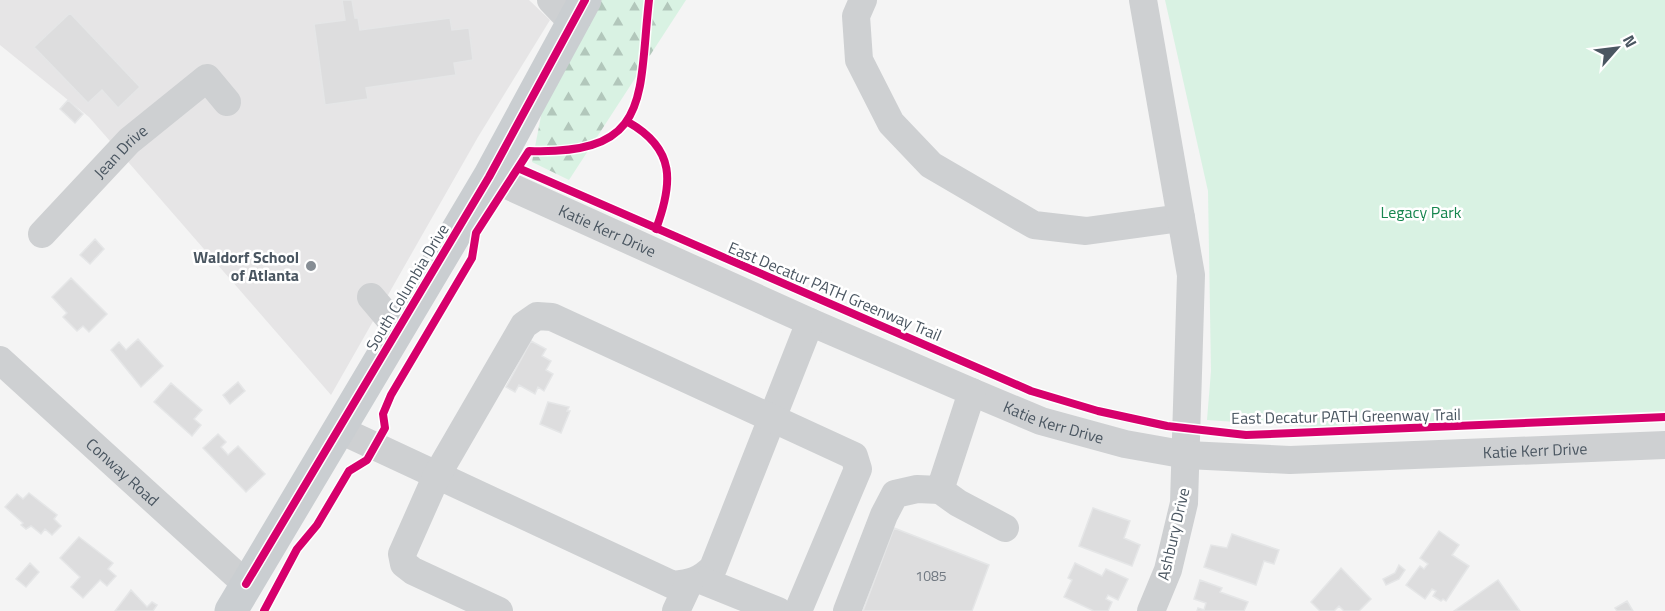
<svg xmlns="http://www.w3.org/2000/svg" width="1665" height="611" font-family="'Titillium Web',sans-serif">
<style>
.education{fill:#e6e5e6}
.green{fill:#d9f2e3}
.forest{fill:url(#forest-firs)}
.building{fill:#ddddde;stroke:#e5e6e7;stroke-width:1.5}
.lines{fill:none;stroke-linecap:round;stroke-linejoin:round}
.minor{stroke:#ced0d2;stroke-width:28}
.major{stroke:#caced1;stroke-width:33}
.cycleway-casing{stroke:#fff;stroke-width:11}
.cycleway{stroke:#d6006c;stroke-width:8}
.poi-dot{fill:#868d94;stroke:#fff;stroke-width:2}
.labels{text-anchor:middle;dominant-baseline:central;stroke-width:5;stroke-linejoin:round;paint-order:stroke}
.number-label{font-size:14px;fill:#707881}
.street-label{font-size:16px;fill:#4a5661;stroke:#fff}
.park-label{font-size:16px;fill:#17864f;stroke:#fff}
.poi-label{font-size:16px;font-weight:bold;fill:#4a5661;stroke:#fff;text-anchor:end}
</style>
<defs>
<pattern id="forest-firs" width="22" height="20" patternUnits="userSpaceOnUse" patternTransform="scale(1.5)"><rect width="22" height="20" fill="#d9f2e3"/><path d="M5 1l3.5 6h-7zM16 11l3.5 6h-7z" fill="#b2c7bb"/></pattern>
</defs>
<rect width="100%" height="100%" fill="#f4f4f4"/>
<path class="education" d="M0 0H529L550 20 478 137 331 395 89 117 0 45Z"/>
<path class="green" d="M1165 0H1665V411L1325 428 1207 420 1211 371 1208 191Z"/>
<path class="forest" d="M599 0H686L569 180 532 162 542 111Z"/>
<path class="building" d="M342 0H352L355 18H358L360 30 450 18 452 30 469 28 473 60 454 63 456 75 366 88 368 99 325 105 314 24 345 20Z
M70 13 140 87 118 108 102 90 88 103 34 47Z
M68 100 83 114 75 123 60 109Z
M95 239 104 249 90 264 80 255Z
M71 278 107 314 89 332 83 326 77 331 63 317 67 313 52 297Z
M138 339 163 366 141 387 111 350 119 342 126 350Z
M531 341 546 349 542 356 551 361 546 370 553 374 544 391 538 387 535 394 519 385 515 392 506 387Z
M238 382 245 391 230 404 223 395Z
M171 383 202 410 194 419 201 425 192 436 154 402Z
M548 402 569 407 567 411H570L561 433 540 424Z
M218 434 226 442 221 447 228 455 238 446 265 474 246 492 203 448Z
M29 493 57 515 54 519 61 526 52 535 45 529 41 534 31 526 26 529 21 525 23 523 5 507 17 494 23 499Z
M1093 508 1130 521 1124 538 1140 545 1132 566 1079 546Z
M894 528 989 565 972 611H863Z
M1439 531 1459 545 1452 555 1469 566 1446 601 1443 599 1441 601 1433 596 1436 591 1432 589 1425 599 1406 585 1420 566 1424 569 1428 564 1420 558Z
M1232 534 1279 550 1274 564 1264 561 1256 585 1204 567 1211 545 1227 548Z
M79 537 113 563 108 569 116 576 107 586 100 580 83 598 71 587 80 577 60 558Z
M30 563 39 572 26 587 16 579Z
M1075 563 1102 576 1106 569 1128 579 1118 600 1108 595 1106 599 1112 602 1108 611H1094L1064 597 1072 580 1068 578Z
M1399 565 1405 570 1399 579 1386 585 1383 579 1395 573Z
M1341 568 1371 599 1359 611H1344L1339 606 1334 611H1320L1311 602Z
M1200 580 1222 588 1220 592 1248 602 1244 611H1197L1198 608 1204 610 1206 603 1194 599Z
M1498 580 1520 611H1454Z
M131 590 147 607 152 602 157 605 153 611H115Z
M1627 601 1633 611H1617L1615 608Z"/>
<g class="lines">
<g class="minor">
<path d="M551 0 572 22"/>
<path d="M863 0 856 16 859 60 891 123 931 165 1034 225 1086 231 1181 218"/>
<path d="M1143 0 1191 275 1184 503 1168 570 1151 611"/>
<path id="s1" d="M489 177 810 322 972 392 1041 421 1125 444 1187 455 1290 460 1665 445"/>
<path id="s2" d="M42 234 129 141 207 78 227 102"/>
<path d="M371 297 398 329"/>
<path id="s3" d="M0 360 246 584"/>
<path d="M338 429 673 585C691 583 700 581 713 568L810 322"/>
<path d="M940 490 958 503 1005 528"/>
<path d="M701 580 778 611"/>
<path d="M499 611 413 571 404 564 402 554 437 475 524 325 537 316 552 317 854 456 858 469 798 611"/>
<path d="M676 611 689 583"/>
<path d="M847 611 884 515 895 494 917 489 940 490 972 392"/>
</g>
<path class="major" d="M231 611 489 177 585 0"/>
<defs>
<path id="cycleway" d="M628 122C676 149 673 183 656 229
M518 168 1031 391 1098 411 1167 426 1246 435 1665 417
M246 584 489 177 585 0
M264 611 297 549 317 525 349 471 367 460 385 428 383 414 391 395 472 258 476 233 529 151C652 155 638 98 649 0"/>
</defs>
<use href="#cycleway" class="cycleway-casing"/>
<use href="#cycleway" class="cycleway"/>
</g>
<circle class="poi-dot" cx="311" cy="266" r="6"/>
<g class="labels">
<g class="number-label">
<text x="931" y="575">1085</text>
</g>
<g class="street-label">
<text stroke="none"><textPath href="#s2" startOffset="114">Jean Drive</textPath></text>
<text stroke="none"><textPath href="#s1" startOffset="130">Katie Kerr Drive</textPath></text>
<text transform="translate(407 287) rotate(-59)">South Columbia Drive</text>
<text transform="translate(835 291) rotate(23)">East Decatur PATH Greenway Trail</text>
<text transform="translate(1346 416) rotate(-1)">East Decatur PATH Greenway Trail</text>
<text stroke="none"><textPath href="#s1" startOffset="616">Katie Kerr Drive</textPath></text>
<text stroke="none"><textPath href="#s1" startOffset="1102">Katie Kerr Drive</textPath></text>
<text stroke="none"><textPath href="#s3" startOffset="166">Conway Road</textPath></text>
<text transform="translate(1173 534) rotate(-77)">Ashbury Drive</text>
</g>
<g class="park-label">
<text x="1421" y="212">Legacy Park</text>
</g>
<g class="poi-label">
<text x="299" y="257">Waldorf School<tspan x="299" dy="18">of Atlanta</tspan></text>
</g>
</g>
<g transform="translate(1617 48) rotate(62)" stroke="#ffffff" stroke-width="4.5" paint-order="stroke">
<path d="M0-4.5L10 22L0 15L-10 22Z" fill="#4a5661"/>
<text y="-9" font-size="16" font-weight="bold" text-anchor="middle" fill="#4a5661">N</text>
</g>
</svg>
